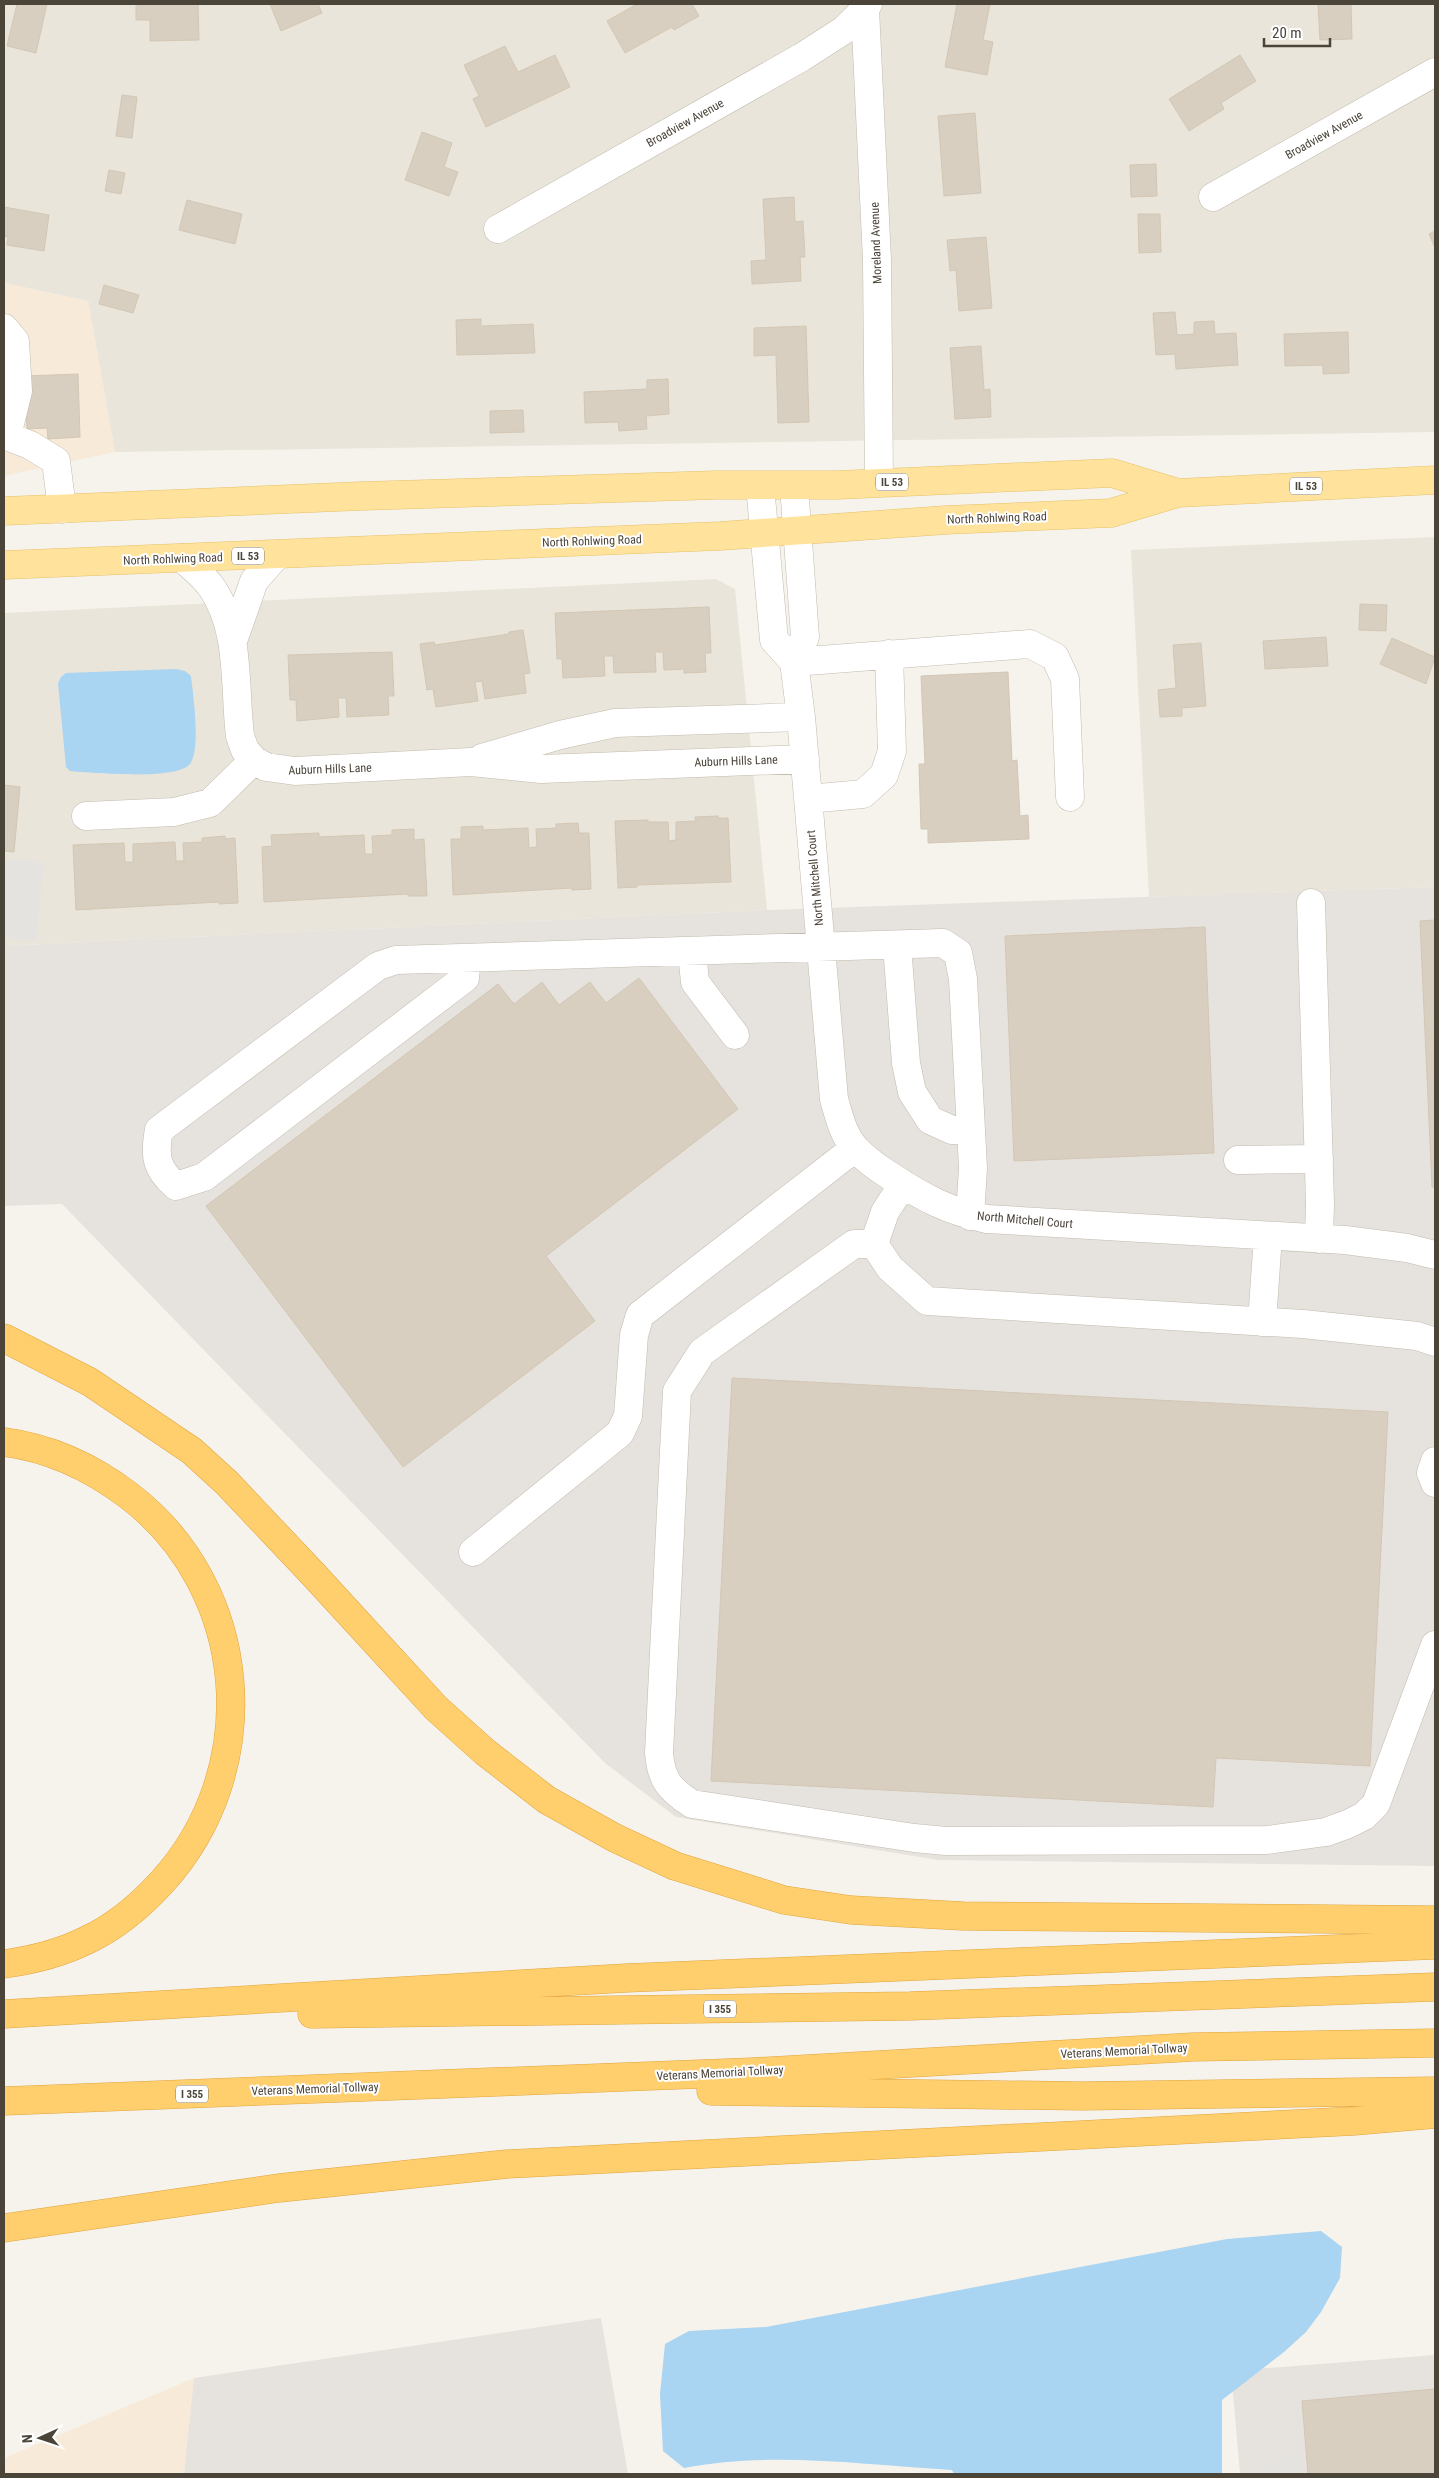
<svg xmlns="http://www.w3.org/2000/svg" width="1439" height="2478" font-family="'Roboto Condensed',sans-serif">
<style>
.residential{fill:#eae5da}
.commercial{fill:#f7ead8}
.industrial{fill:#e6e2dd}
.parking{fill:#e5e3e0}
.water{fill:#a9d4f2}
.building{fill:#d8cfc1;stroke:#d3c7b4}
.lines{fill:none;stroke-linecap:round;stroke-linejoin:round}
.minor-casing{stroke:#c2bbae;stroke-width:29}
.major-casing{stroke:#e6c16a;stroke-width:29}
.highway-casing{stroke:#e0a43c;stroke-width:29}
.minor{stroke:#fff;stroke-width:28}
.major{stroke:#ffe39c;stroke-width:28}
.highway{stroke:#ffcf6e;stroke-width:28}
.labels{text-anchor:middle;dominant-baseline:central;stroke-width:4;stroke-linejoin:round;paint-order:stroke}
.shield{fill:#fff;stroke:#817c74;stroke-width:1}
.shield-label{font-size:11px;font-weight:bold;fill:#4b4439}
.street-label{font-size:12px;fill:#4b4439;stroke:#fff}
</style>
<rect width="100%" height="100%" fill="#f6f3ec"/>
<path class="residential" d="M4 4H1435V432L115 452 88 301 4 283Z
M1435 537V887L1149 897 1131 550Z
M716 579 735 589 767 910 4 946V613Z"/>
<path class="commercial" d="M4 283 88 301 115 452 4 476Z
M194 2378 184 2474H4V2458Z"/>
<path class="industrial" d="M1435 887V1866L938 1860 676 1817 605 1763 62 1204 4 1206V946L767 910Z
M601 2318 628 2474H184L194 2378Z
M1435 2355V2474H1240L1231 2371Z"/>
<path class="parking" d="M4 858 44 862 36 941 4 938Z
M1299 2458 1300 2474H1257L1256 2463Z"/>
<path class="water" d="M176 669 185 671 191 676C193 694 201 749 190 764 177 780 101 773 80 772L70 771 66 767 58 683 61 677 66 673Z
M1321 2231 1342 2247 1340 2278 1321 2312 1306 2332 1284 2352 1222 2400V2474H954L952 2470C863 2465 772 2451 684 2468L663 2451 660 2394 665 2344 689 2331 766 2327 1227 2239Z"/>
<path class="building" d="M17 4H47L36 53 7 46Z
M136 4H198L199 40 150 41V20H136Z
M270 4H318L322 13 281 31Z
M637 4H692L699 16 674 30 672 27 625 53 607 21Z
M957 4H990L983 40 993 42 987 75 945 67Z
M1318 4H1351L1352 39 1320 40Z
M505 46 518 72 555 55 570 87 486 127 473 99 479 96 464 65Z
M1240 55 1256 81 1221 103 1224 109 1189 131 1169 99Z
M122 95 137 97 132 138 116 136Z
M975 113 981 193 944 196 938 116Z
M422 132 452 143 444 167 458 172 449 196 405 180Z
M1156 164 1157 196 1131 197 1130 165Z
M109 170 125 173 121 194 105 191Z
M794 197 795 222 803 221 805 257H800L801 281 752 284 751 261 766 260 763 199Z
M187 200 242 214 235 244 179 230Z
M4 207 49 215 44 251 7 245 8 237 4 236Z
M1138 214H1160L1161 252 1139 253Z
M1435 231V248L1429 234Z
M986 237 992 308 959 311 956 270 950 271 947 240Z
M104 285 139 295 133 313 99 304Z
M1175 312 1177 335 1194 334V322L1214 321 1215 334 1236 333 1238 365 1176 369 1175 354 1156 355 1153 313Z
M481 319V326L533 324 535 353 457 355 456 320Z
M806 326 809 422 778 423 776 355 754 356V328Z
M1348 332 1349 373 1323 374V365L1285 366 1284 334Z
M981 346 984 390 990 389 991 417 955 419 950 348Z
M78 374 80 437 48 439 47 428 27 429 25 376Z
M668 379 669 414 646 416 647 429 619 431 618 422 585 423 584 392 647 389V380Z
M523 410 524 432 490 433V411Z
M1360 604 1387 605 1386 631 1359 630Z
M709 607 711 653H705L706 672 684 673V669L664 670 663 652H655L656 672 614 673 613 656H604L605 676 563 678 562 659H557L555 613Z
M523 630 530 673 524 674 526 693 485 699 482 681 475 682 478 701 436 707 433 689 427 690 420 644 434 642 435 645 509 634V632Z
M1326 637 1328 666 1265 669 1263 641Z
M1392 638 1435 657 1426 684 1380 664Z
M1201 643 1206 706 1182 708V716L1160 717 1158 690 1176 688 1173 645Z
M392 652 394 696H388L389 715 347 717 346 698H338L339 717 297 721 296 700H290L288 655Z
M1008 672 1012 761 1017 760 1020 816 1028 815 1029 839 928 843V829H921L919 764H925L921 676Z
M4 785 20 787 14 852 4 851Z
M718 816V818H728L731 882 637 885V887L618 888 615 821 648 820V822H668L669 841 676 840V822L696 821 695 817Z
M578 823 579 833H589L591 889 572 890V888L453 895 451 839H461V827L483 826V830L528 828 529 848 537 847 536 829 556 828V824Z
M414 829V840L424 839 427 896H408V894L264 902 262 847 272 846 271 835 319 833V837L364 835 365 854H373L372 836 392 835V830Z
M225 836V839L235 838 238 903 219 904V902L76 910 73 845 124 843 125 862H133V844L175 842 176 861H184L183 843 202 842V838Z
M1435 920V1187H1432L1420 921Z
M1205 927 1214 1153 1014 1161 1005 936Z
M639 978 738 1109 546 1256 595 1321 403 1467 206 1206 498 984 514 1004 542 982 559 1005 590 982 606 1003Z
M732 1378 1388 1412 1370 1766 1216 1758 1213 1807 711 1781Z
M1435 2389V2474H1308L1302 2401Z"/>
<g class="lines">
<defs>
<path id="minor" d="M868 4 865 9 877 260 879 482
M1213 197 1435 72
M498 229 802 57 844 30 865 9
M4 328 15 341 18 391 7 436
M4 435 30 445 56 461 62 509
M760 486 774 640 794 662
M794 486 805 637 794 662 801 717 834 1099C839 1116 843 1135 855 1148 866 1160 879 1169 892 1177 924 1198 948 1211 987 1219L1345 1240 1407 1248 1435 1255
M182 558C192 567 204 576 212 588 241 630 234 688 240 736L245 750 254 760 266 767 295 771 471 762 541 769 805 759
M233 641 254 581 277 555
M794 662 1030 644 1055 657 1065 679 1070 797
M482 758 560 735 615 723 801 717
M808 799 863 794 884 775 892 751 889 654
M86 816 174 812 210 803 254 760
M1311 903 1320 1203 1319 1239
M897 945 906 1063 912 1092 930 1120 952 1130H971
M692 952 695 982 735 1035
M467 958 465 978 204 1177 176 1186C156 1169 154 1156 159 1130L378 966 396 960 943 943 958 953 963 979 973 1168 970 1216
M1238 1160 1319 1159
M903 1184 885 1212 874 1244 890 1268 927 1301 1303 1324 1417 1336 1435 1342
M874 1244H854L702 1352 677 1391 659 1753C661 1780 670 1790 692 1804L914 1838 946 1841 1267 1840 1326 1832 1348 1824 1364 1816 1376 1804 1435 1645
M1262 1322 1268 1236
M1435 1461 1431 1473 1435 1483
M473 1552 620 1433 628 1416 634 1335 640 1315 855 1148"/>
<path id="major" d="M4 511 362 496 717 485H837L1112 473 1178 493
M4 565 720 536 946 520 1111 513 1178 493 1435 480"/>
<path id="highway" d="M4 1338 90 1382 192 1451 227 1483 313 1574 436 1708 485 1752 547 1800 615 1838 675 1866 784 1900 851 1910 963 1916 1435 1920
M4 1442C50 1448 91 1467 128 1495 251 1588 265 1769 162 1882 141 1905 115 1927 87 1940 61 1953 33 1960 4 1964
M4 2014 626 1978 1435 1945
M312 2014 910 2006 1435 1987
M711 2091 1082 2096 1435 2091
M4 2101 752 2072 1193 2047 1435 2043
M4 2228 279 2188 507 2164 1354 2121 1435 2114"/>
</defs>
<use href="#minor" class="minor-casing"/>
<use href="#major" class="major-casing"/>
<use href="#highway" class="highway-casing"/>
<use href="#minor" class="minor"/>
<use href="#major" class="major"/>
<use href="#highway" class="highway"/>
</g>
<g class="labels">
<g class="shield">
<rect x="876" y="473.5" width="32" height="17" rx="4"/>
<rect x="1290" y="477.5" width="32" height="17" rx="4"/>
<rect x="232" y="547.5" width="32" height="17" rx="4"/>
<rect x="704" y="2000.5" width="32" height="17" rx="4"/>
<rect x="176" y="2085.5" width="32" height="17" rx="4"/>
</g>
<g class="shield-label">
<text x="892" y="482">IL 53</text>
<text x="1306" y="486">IL 53</text>
<text x="248" y="556">IL 53</text>
<text x="720" y="2009">I 355</text>
<text x="192" y="2094">I 355</text>
</g>
<g class="street-label">
<text transform="translate(685 123) rotate(-29)">Broadview Avenue</text>
<text transform="translate(1324 135) rotate(-29)">Broadview Avenue</text>
<text transform="translate(876 243) rotate(-92)">Moreland Avenue</text>
<text transform="translate(997 518) rotate(-2)">North Rohlwing Road</text>
<text transform="translate(592 541) rotate(-2)">North Rohlwing Road</text>
<text transform="translate(173 559) rotate(-2)">North Rohlwing Road</text>
<text transform="translate(736 761) rotate(-2)">Auburn Hills Lane</text>
<text transform="translate(330 769) rotate(-2)">Auburn Hills Lane</text>
<text transform="translate(815 878) rotate(-95)">North Mitchell Court</text>
<text transform="translate(1025 1220) rotate(5)">North Mitchell Court</text>
<text transform="translate(1124 2051) rotate(-3)">Veterans Memorial Tollway</text>
<text transform="translate(720 2073) rotate(-3)">Veterans Memorial Tollway</text>
<text transform="translate(315 2089) rotate(-2)">Veterans Memorial Tollway</text>
</g>
</g>
<rect width="1439" height="2478" fill="none" stroke="#4b4439" stroke-width="10"/>
<g transform="translate(40 2438) rotate(267)" stroke="#ffffff" stroke-width="4" paint-order="stroke">
<path d="M0-4L9 19L0 12L-9 19Z" fill="#4b4439"/>
<text y="-8" font-size="14" font-weight="bold" text-anchor="middle" fill="#4b4439">N</text>
</g>
<path d="M1264 38v8h66v-8" fill="none" stroke="#4b4439" stroke-width="2.5"/>
<text x="1272" y="38" font-size="15" fill="#4b4439" stroke="#ffffff" stroke-width="4" paint-order="stroke">20 m</text>
</svg>
